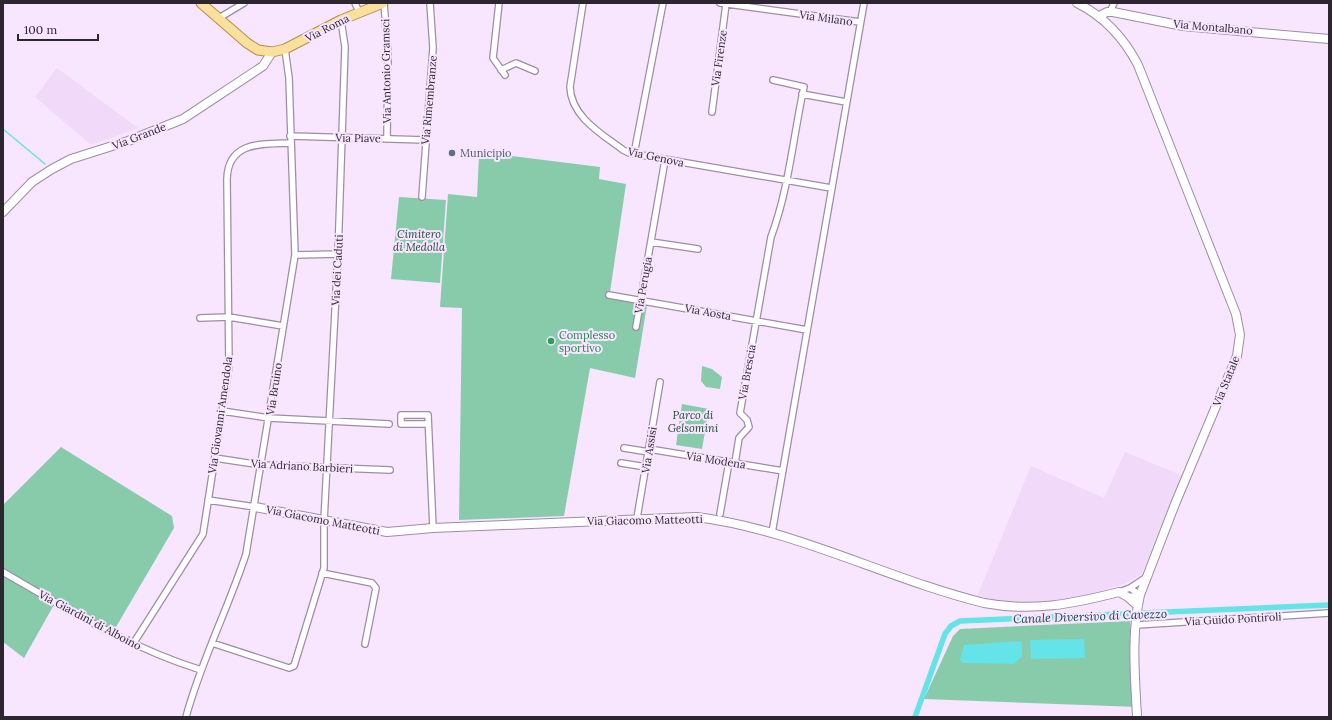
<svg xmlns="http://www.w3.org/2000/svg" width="1332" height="720" font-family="Lora,serif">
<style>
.built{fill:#f1d9fa}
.green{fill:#88cbab}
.water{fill:#64e3e8}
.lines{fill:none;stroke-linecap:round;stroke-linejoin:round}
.stream{stroke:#64e3e8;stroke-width:1.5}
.canal{stroke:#64e3e8;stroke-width:5.5}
.street-casing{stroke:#9e8da5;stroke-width:8}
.secondary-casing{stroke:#9e8da5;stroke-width:10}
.primary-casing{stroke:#af914c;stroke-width:11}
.street{stroke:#fff;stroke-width:5.5}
.secondary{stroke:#fff;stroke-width:8}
.primary{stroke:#f9e09d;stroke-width:9}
.service-dot{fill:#5c6f8a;stroke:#f8e5ff;stroke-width:1.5}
.leisure-dot{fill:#2e9e5b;stroke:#f8e5ff;stroke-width:1.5}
.labels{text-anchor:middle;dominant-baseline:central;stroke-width:4;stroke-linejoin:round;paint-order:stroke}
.street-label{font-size:11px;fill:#2d2630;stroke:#f8e5ff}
.service-label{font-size:11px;fill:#4e5e75;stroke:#f8e5ff;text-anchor:start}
.park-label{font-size:11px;font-style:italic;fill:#1d4735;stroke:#f8e5ff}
.leisure-label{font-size:11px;fill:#27864d;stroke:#f8e5ff;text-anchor:start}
.water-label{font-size:12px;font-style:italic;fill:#084447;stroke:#f8e5ff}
</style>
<rect width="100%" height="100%" fill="#f8e5ff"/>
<path class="built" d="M57 68 138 128 91 145 35 97Z
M1125 452 1183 476 1142 574 1124 584 1061 603 1012 604 976 599 1031 466 1104 498Z"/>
<path class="green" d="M504 155 600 167 599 179 626 184 610 292 648 299 635 378 590 368 564 516 459 520 462 308 440 307 448 194 477 197 479 156 503 158Z
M399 197 446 200 440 283 391 279Z
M702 366 712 369 722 377 720 389 706 387 701 381Z
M682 404 709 409 702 449 676 445Z
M61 447 172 516 174 528 116 627 103 630 55 603 24 658 3 642V505Z
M1130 621 1138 707 924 699 953 636 960 629Z"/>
<path class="water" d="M1084 639 1085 658 1031 659 1030 640Z
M1022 641V656L1014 664 963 663 960 660 964 645Z"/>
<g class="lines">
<path class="stream" d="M3 129 45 164"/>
<path class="canal" d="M915 717 945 634 951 626 960 621 1329 605"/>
<defs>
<path id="street" d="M355 3 359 12
M384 3 388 54 387 139
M499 3 493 58 505 75
M583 3 570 87C571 117 602 134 623 150L629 153 831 188
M720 3 860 22
M1110 12 1114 3
M219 18 244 3
M501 70 516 63 535 71
M802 94 846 102
M712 112 726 4
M290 136 426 140
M634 154 663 3
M422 197 433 48 430 3
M651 242 698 249
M295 255 338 254
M609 295 807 330
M200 318 229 317 283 326
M636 327 665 160
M222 411 269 418 389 424
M428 424H401V415H428L433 528
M624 448 649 452
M649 449 783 471
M215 458 261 465 390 470
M621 463 646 467
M735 463 739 438 749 427 747 420 740 413 771 237C789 189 793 137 804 87L773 80
M208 500 255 507
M720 514 729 462
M637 518 660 382
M772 533 864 3
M3 572C67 609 130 648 201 670
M322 573 372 583 376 588 365 644
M1119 592 1130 588 1145 578
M1128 597 1140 595 1130 588
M1136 625 1329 613
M212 643 289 668 294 666 324 568V521L338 254 345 47 341 20
M133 644 203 534 229 366 227 179C228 141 262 144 290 143
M186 717C201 661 228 609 246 554L295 255 289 78 285 49"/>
<path id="secondary" d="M1077 3C1105 17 1124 38 1138 65L1236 314 1240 335 1237 356 1175 504 1140 595C1131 634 1135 677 1137 717
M1099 16 1107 12H1113L1183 26 1329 39
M3 212 32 182 52 169 71 159 128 141 183 119 263 66 272 52
M255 507 387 532 433 528 697 517C797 530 887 579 984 603 1032 612 1072 604 1119 592L1128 597 1138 606"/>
<path id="primary" d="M201 3 247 43 258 50 272 52 285 49 341 20 383 3"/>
</defs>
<use href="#street" class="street-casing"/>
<use href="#secondary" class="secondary-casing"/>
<use href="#primary" class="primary-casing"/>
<use href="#street" class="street"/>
<use href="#secondary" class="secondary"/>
<use href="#primary" class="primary"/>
</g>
<circle class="service-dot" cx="452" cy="153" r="4"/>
<circle class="leisure-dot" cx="551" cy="341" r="4"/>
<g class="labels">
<g class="street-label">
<text transform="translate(826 18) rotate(8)">Via Milano</text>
<text transform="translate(1213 27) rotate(5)">Via Montalbano</text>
<text transform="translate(327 28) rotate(-27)">Via Roma</text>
<text transform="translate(719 58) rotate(-82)">Via Firenze</text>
<text transform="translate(386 71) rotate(-91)">Via Antonio Gramsci</text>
<text transform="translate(429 100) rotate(-85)">Via Rimembranze</text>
<text transform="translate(139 136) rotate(-21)">Via Grande</text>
<text transform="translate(358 138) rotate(1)">Via Piave</text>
<text transform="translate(656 157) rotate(12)">Via Genova</text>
<text transform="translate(337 270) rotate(-87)">Via dei Caduti</text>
<text transform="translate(643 285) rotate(-80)">Via Perugia</text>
<text transform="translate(708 312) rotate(10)">Via Aosta</text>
<text transform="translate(747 372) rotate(-80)">Via Brescia</text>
<text transform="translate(1226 381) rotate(-68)">Via Statale</text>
<text transform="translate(274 389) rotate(-81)">Via Bruino</text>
<text transform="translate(220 415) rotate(-82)">Via Giovanni Amendola</text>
<text transform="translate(649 450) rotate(-81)">Via Assisi</text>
<text transform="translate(716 460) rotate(9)">Via Modena</text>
<text transform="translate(302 466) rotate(3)">Via Adriano Barbieri</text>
<text transform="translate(323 520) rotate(11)">Via Giacomo Matteotti</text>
<text transform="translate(645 520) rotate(-1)">Via Giacomo Matteotti</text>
<text transform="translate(1233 619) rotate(-3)">Via Guido Pontiroli</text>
<text transform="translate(90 620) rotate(28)">Via Giardini di Alboino</text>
</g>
<g class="service-label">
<text x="460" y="153">Municipio</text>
</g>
<g class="park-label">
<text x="419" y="234">Cimitero<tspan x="419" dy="13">di Medolla</tspan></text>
<text x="693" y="415">Parco di<tspan x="693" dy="13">Gelsomini</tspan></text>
</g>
<g class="leisure-label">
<text x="559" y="335">Complesso<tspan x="559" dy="13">sportivo</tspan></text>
</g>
<g class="water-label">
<text transform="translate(1090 616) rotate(-2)">Canale Diversivo di Cavezzo</text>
</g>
</g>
<rect width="1332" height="720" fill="none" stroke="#2d2630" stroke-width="8"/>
<path d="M18 34v6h80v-6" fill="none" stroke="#2d2630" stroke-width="2"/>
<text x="24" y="34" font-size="12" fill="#2d2630" stroke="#f8e5ff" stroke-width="3" paint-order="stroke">100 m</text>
</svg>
